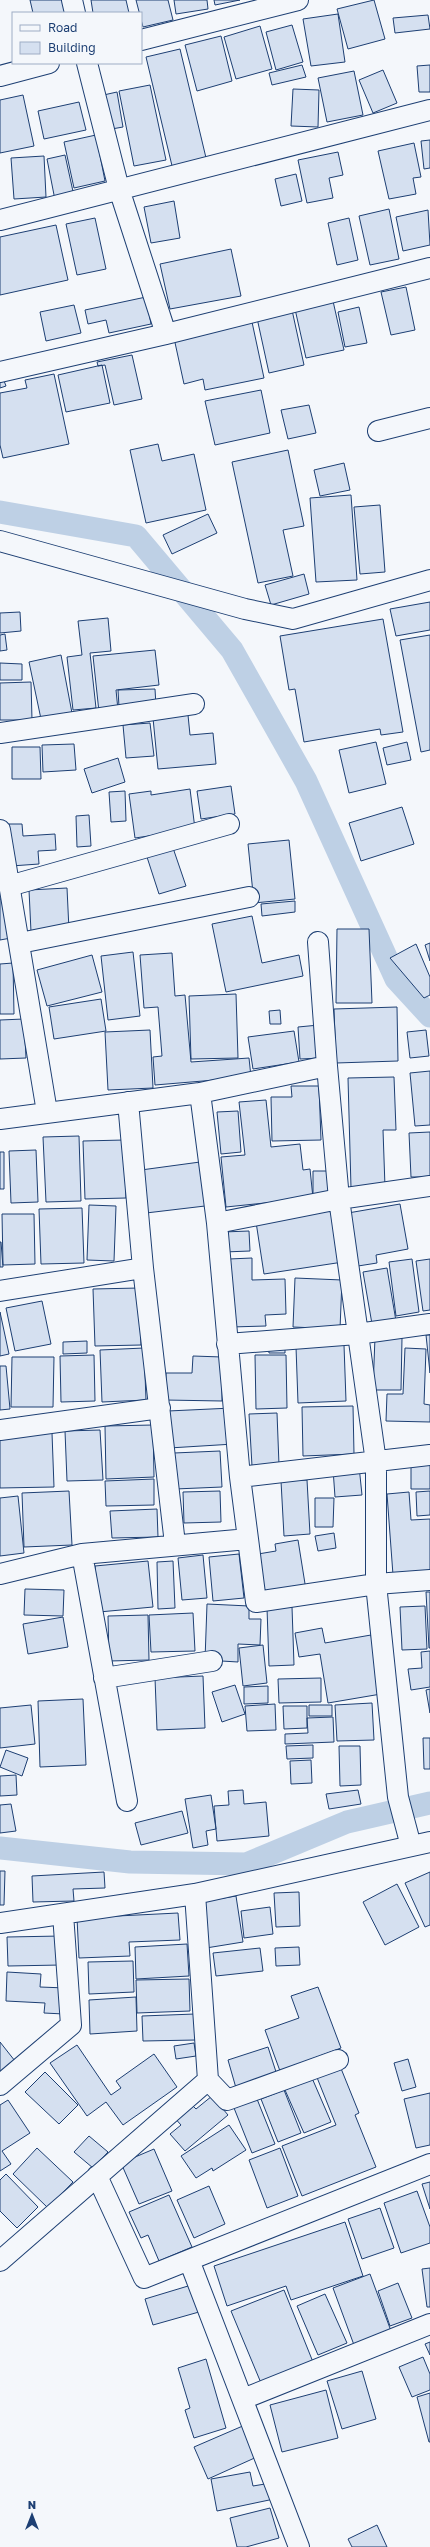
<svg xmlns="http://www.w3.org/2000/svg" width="430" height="2547" font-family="'Golos Text',sans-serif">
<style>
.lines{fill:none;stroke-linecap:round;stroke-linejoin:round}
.canal{stroke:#bed0e5;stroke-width:23}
.building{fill:#d5e0f0;stroke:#1d3f73}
.street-casing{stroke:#1d3f73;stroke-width:22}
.street{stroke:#f4f7fb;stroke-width:20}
</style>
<rect width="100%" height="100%" fill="#f4f7fb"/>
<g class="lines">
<path class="canal" d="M0 512 136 536 232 650 306 781 396 979 430 1016
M0 1848 130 1862 246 1864 347 1822 430 1803"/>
</g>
<path class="building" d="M30 0H68L67 13H33Z
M91 0H126L129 13H93Z
M136 0H168L173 20 143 27Z
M174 0H207L208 9 176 14Z
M214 0H240L215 5Z
M374 0 385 39 348 49 337 9Z
M338 14 345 62 311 66 303 19Z
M428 15 430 29 395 33 393 18Z
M292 25 303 62 276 70 266 32Z
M260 26 272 69 236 79 224 37Z
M221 36 232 81 197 91 185 45Z
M180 49 207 162 173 170 146 57Z
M302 65 306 77 272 85 269 73Z
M430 65V92H419L417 66Z
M383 70 397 103 373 113 359 80Z
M354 71 363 115 327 122 318 78Z
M150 85 166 160 134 166 119 91Z
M293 89 319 90 318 127 291 126Z
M117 92 123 127 106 130 99 96Z
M23 95 34 146 0 153V100Z
M79 102 86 130 44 139 38 111Z
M96 135 105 181 74 188 64 142Z
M430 140V168L424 169 421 141Z
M414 143 421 177 413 178 416 194 389 199 378 151Z
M338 152 343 175 329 178 333 198 307 203 298 160Z
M65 155 74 196 55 200 47 159Z
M44 156 46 197 14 199 11 158Z
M296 174 302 201 281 206 275 179Z
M174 201 180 238 151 243 144 207Z
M389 209 399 259 370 265 359 216Z
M428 210 430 245 403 251 396 217Z
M95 218 106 269 77 275 66 224Z
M349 218 358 260 337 265 328 223Z
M56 225 68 280 0 295V237Z
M231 249 241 296 170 309 160 264Z
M406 287 415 330 391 335 381 292Z
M146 297 151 324 109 333 106 320 88 324 85 310Z
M333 301 344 350 306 358 295 309Z
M74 305 81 333 46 341 40 312Z
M359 307 367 343 345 347 338 312Z
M292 310 304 365 269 373 257 318Z
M252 322 264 378 205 390 203 379 184 384 174 338Z
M132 355 142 399 114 405 105 365 98 366 97 362Z
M102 365 110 403 66 412 58 375Z
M1 373 6 386 0 388V374Z
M54 374 69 444 3 458 0 445V393L27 388 25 380Z
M261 390 270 433 215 445 205 401Z
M309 405 316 433 288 439 281 410Z
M158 444 162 461 194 454 206 510 146 523 130 450Z
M288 450 304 526 283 530 293 576 258 583 232 462Z
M344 463 350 490 320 496 314 470Z
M351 495 357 580 316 582 310 498Z
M380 505 385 572 360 574 354 507Z
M208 514 217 533 172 554 163 535Z
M304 574 309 594 271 605 265 585Z
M430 602V630L396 636 390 609Z
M20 612 21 631 0 633V613Z
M108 618 111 651 90 653 96 708 73 710 67 657 82 655 78 621Z
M383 619 403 732 381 735 380 729 304 742 295 689 289 690 280 636Z
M5 634 7 650 0 651V635Z
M430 635V750L421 752 400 640Z
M155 650 159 685 116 690 118 710 99 712 93 656Z
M61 655 72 713 41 719 29 662Z
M0 663 22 664V680H0Z
M31 682 32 720H0V683Z
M155 689 156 706 119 707 118 690Z
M188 715 190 735 213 733 216 764 158 769 153 718Z
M150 723 154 756 126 758 123 725Z
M376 742 386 784 349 793 339 750Z
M407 742 411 760 387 765 383 748Z
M74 744 76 770 43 772 42 745Z
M12 747H40L41 779H12Z
M118 758 125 782 92 793 84 769Z
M231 786 235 814 201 819 197 791Z
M190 789 195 829 135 838 129 794 151 791V795Z
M125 791 126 821 111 822 109 792Z
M402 807 414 844 361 861 349 823Z
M89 815 91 846 77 847 76 816Z
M9 824H22L23 836 55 834 56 850 38 851 39 864 11 866Z
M289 840 295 899 254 903 248 844Z
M172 845 186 886 159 894 146 854Z
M67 888 69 930 31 932 29 890Z
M7 898 11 938 0 940V899Z
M295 901V912L262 916 261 904Z
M252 916 262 963 299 955 303 976 226 992 212 924Z
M337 929H369L372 1003H336Z
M430 943V961L425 945Z
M416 944 430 977V995L424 998 390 958Z
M133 952 140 1016 108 1020 101 956Z
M172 953 175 996 185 995 191 1062 249 1058 251 1077 155 1085 153 1057 162 1056 158 1007 144 1008 140 955Z
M92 955 102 992 47 1006 37 970Z
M13 963 14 1014H0V964Z
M236 994 238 1058 191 1059 189 996Z
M101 999 106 1031 54 1039 49 1007Z
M397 1007 398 1061 336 1063 334 1009Z
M280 1010 281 1024H270L269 1011Z
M24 1019 26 1058 0 1059V1020Z
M319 1025 321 1058 300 1059 298 1027Z
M150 1030 153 1088 108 1090 105 1032Z
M426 1030 429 1056 410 1058 407 1032Z
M294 1031 299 1062 253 1069 248 1037Z
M430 1071V1125L415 1126 410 1073Z
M394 1077 396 1130H383L385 1187 351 1188 348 1078Z
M291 1086H319L321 1140 272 1141 271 1097H292Z
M266 1100 271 1147 300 1144 303 1170 310 1169 313 1198 226 1207 221 1157 245 1155 239 1102Z
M238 1111 241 1152 221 1154 217 1112Z
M430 1132V1177H411L409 1133Z
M79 1136 81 1201 46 1202 43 1137Z
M124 1140 126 1198 85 1199 83 1141Z
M36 1150 38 1202 11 1203 9 1151Z
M0 1152H4V1189H0Z
M200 1162 205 1206 146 1213 141 1170Z
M313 1171H329L330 1195 313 1196Z
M400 1204 408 1249 376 1255 377 1263 358 1266 348 1213Z
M89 1205 116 1206 114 1261 87 1260Z
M82 1208 84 1263 41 1264 39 1209Z
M335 1210 343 1262 264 1274 256 1222Z
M2 1214H34L35 1264 3 1265Z
M249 1231 250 1251 224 1252 223 1232Z
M0 1242H1L3 1267H0Z
M252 1258V1280L285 1279 286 1314 265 1315 266 1326 231 1327 229 1259Z
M412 1259 419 1312 396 1316 389 1262Z
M430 1259V1310L423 1311 416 1261Z
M387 1268 396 1321 372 1324 363 1272Z
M295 1278 342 1280 340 1329 293 1327Z
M139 1288 141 1345 95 1346 93 1289Z
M42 1301 51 1344 15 1351 6 1308Z
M0 1312 9 1354 0 1356Z
M426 1335H430V1373Z
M375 1337 402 1338 401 1390H373Z
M87 1341V1353L63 1354V1342Z
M268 1344H285V1353H269Z
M344 1345 346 1401 298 1403 296 1347Z
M144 1348 146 1400 102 1402 100 1350Z
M405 1348 426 1349 424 1404 430 1405V1422L386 1421 387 1394H403Z
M94 1355 95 1401 61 1402 60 1356Z
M255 1355H286L287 1408 256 1409Z
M193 1356 222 1357V1401L165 1400 166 1373H192Z
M12 1357H54L53 1407H11Z
M0 1366H6L10 1409 0 1410Z
M353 1406 354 1454 303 1456 302 1407Z
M232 1408 234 1444 169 1448 168 1411Z
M277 1413 279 1465 252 1466 249 1414Z
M153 1425 154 1477 106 1479 105 1426Z
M100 1430 103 1480 67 1481 65 1431Z
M52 1433 54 1487 0 1488V1435Z
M220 1451 222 1487 175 1489 174 1453Z
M411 1465H430V1489H411Z
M359 1466 362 1495 335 1497 333 1469Z
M154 1479V1505L106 1506 105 1481Z
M307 1480 310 1534 284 1536 281 1481Z
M69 1491 72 1545 24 1547 22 1493Z
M220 1491 221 1522 184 1523 183 1492Z
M430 1491V1515L417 1516 416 1492Z
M409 1492 411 1520 430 1519V1573L393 1575 387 1494Z
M18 1496 24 1553 0 1556V1498Z
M315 1498H334L333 1527H315Z
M157 1509 158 1537 112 1538 110 1511Z
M334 1533 336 1548 318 1551 315 1536Z
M298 1540 306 1590 265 1596 258 1554 276 1551 275 1544Z
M239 1554 244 1598 213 1601 209 1557Z
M203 1555 207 1598 182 1600 178 1558Z
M148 1561 153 1607 99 1612 95 1566Z
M173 1561 175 1608 158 1609 157 1562Z
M25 1589 64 1590 63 1616 24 1615Z
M426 1592H430V1648H429Z
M207 1604 249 1606V1619H261L260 1645 238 1644V1662L205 1660Z
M425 1606 427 1649 402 1650 400 1607Z
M292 1607 294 1665 269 1666 267 1608Z
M193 1613 195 1651 151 1652 149 1615Z
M148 1615 149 1660 109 1661 108 1616Z
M63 1617 68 1647 28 1654 23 1624Z
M322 1628 325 1643 371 1635 381 1694 328 1703 320 1654 299 1657 295 1633Z
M263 1645 267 1683 243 1686 239 1648Z
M430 1651V1687L411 1690 408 1669 422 1668 421 1652Z
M203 1676 205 1728 157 1730 155 1678Z
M321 1678V1702L279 1703 278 1679Z
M235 1685 245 1714 222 1722 212 1692Z
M268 1686V1703L244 1704V1687Z
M430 1689V1713L426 1690Z
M83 1699 86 1765 40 1767 38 1701Z
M372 1703 374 1740 337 1741 335 1705Z
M275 1704 276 1730 247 1731 245 1706Z
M31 1705 35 1744 0 1748V1708Z
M309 1705H332V1716H309Z
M283 1706H307V1728L284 1729Z
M333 1717 334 1742 285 1744V1734L308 1733 307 1718Z
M423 1738H430V1769H424Z
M313 1745V1758L287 1759 286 1746Z
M339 1746H360L361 1785 340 1786Z
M6 1750 28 1758 22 1776 0 1767Z
M311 1760 312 1783 291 1784 290 1761Z
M16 1775 17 1795 0 1796V1776Z
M243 1790 244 1804 266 1802 269 1836 217 1841 214 1806 229 1805 228 1791Z
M358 1790 361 1804 329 1809 326 1794Z
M211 1795 216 1829 206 1831 208 1845 193 1848 185 1799Z
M11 1804 16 1831 0 1833V1805Z
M182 1811 188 1833 141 1845 135 1823Z
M0 1871H5L4 1905H0Z
M104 1872 105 1888 73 1889 74 1901 33 1902 32 1876Z
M430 1872V1925L425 1927 405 1883Z
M397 1884 419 1927 385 1945 363 1902Z
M299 1892 300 1926 276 1927 274 1893Z
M236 1896 243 1942 206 1948 199 1902Z
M270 1907 273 1934 244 1938 241 1911Z
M178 1913 180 1940 129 1942 130 1956 79 1958 77 1918Z
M61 1936V1965L8 1966 7 1937Z
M187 1944 189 1976 136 1979 135 1947Z
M299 1947 300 1965 276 1966 275 1948Z
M260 1948 263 1971 216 1976 213 1953Z
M133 1961 134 1992 89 1994 88 1962Z
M7 1972 41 1974 40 1987 66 1988 64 2014 44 2013 45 2003 6 2001Z
M189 1979 190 2011 137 2013 136 1980Z
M318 1987 341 2048 280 2071 265 2030 299 2018 291 1996Z
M136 1997 137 2031 90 2034 89 2000Z
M195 2014 196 2040 143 2041 142 2016Z
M0 2042 15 2061 0 2072Z
M194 2043 196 2056 176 2059 174 2046Z
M77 2045 111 2095 121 2088 116 2081 154 2054 177 2087 123 2125 106 2102 87 2116 50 2063Z
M268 2047 277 2075 236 2088 228 2060Z
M408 2059 416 2087 402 2091 394 2063Z
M340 2066 359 2113 355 2115 376 2167 302 2196 282 2146 336 2125 316 2075Z
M45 2072 78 2105 59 2124 25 2092Z
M312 2078 331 2122 304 2133 285 2090Z
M284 2090 301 2133 278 2142 261 2099Z
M430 2093V2145L416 2148 404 2099Z
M212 2096 228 2115 185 2151 170 2134 181 2125 173 2116 190 2103 196 2109Z
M257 2099 275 2144 252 2153 234 2108Z
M8 2100 30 2133 2 2151 11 2164 0 2171V2105Z
M229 2125 246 2150 213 2171 212 2168 196 2178 181 2156Z
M89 2136 108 2152 93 2168 74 2152Z
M37 2148 73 2182 48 2208 13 2174Z
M280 2148 298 2196 267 2208 249 2160Z
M154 2149 172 2191 139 2204 121 2163Z
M6 2174 38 2207 17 2228 0 2211V2180Z
M430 2182V2209L422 2184Z
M209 2186 225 2224 194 2238 177 2200Z
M417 2191 430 2227V2243L401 2253 384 2203Z
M169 2195 192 2247 159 2261 148 2235 141 2238 129 2212Z
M380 2208 394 2248 362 2259 348 2219Z
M345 2222 363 2276 291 2300 286 2286 227 2306 214 2266Z
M430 2268V2307H427L422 2269Z
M370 2274 391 2331 354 2345 333 2288Z
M198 2283 206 2310 153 2325 145 2299Z
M398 2283 412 2318 390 2326 378 2291Z
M284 2290 313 2362 261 2383 231 2311Z
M325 2294 347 2343 318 2355 297 2306Z
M430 2342V2355L425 2344Z
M423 2357 430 2374V2390L412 2397 399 2367Z
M206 2359 226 2428 194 2438 185 2410 190 2408 178 2368Z
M362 2371 376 2419 342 2429 327 2381Z
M326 2390 338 2438 282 2452 270 2405Z
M430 2393V2442H429L417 2397Z
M245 2425 259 2456 208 2479 194 2447Z
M250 2472 253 2486 271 2483 274 2499 217 2511 211 2479Z
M270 2508 279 2538 246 2547H237L230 2518Z
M377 2525 387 2547H352L348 2539Z"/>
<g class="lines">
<defs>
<path id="street" d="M72 0 75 13
M141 40 298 0
M87 63 119 189 166 334
M0 76 49 63
M0 220 430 110
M0 372 166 334 430 268
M378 431 430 418
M0 541 245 609 293 619 430 580
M0 733 194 704
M0 830 47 1112
M9 886 229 824
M318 942 327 1066
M20 943 249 897
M200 1093 217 1223 240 1477 248 1539
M128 1102 143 1268 175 1544
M0 1119 200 1093 327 1066 339 1199 376 1462V1584L398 1797 411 1846
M217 1223 339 1199 430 1186
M0 1291 143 1268
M227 1344 357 1334 430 1324
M0 1430 160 1408
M240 1477 430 1455
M82 1554 127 1801
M0 1574 82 1554 248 1539 256 1602 376 1584 430 1580
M104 1678 212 1661
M0 1923 195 1894 430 1842
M208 2080 227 2100 338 2060
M0 2085 71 2025 63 1914
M97 2176 144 2278 189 2260 299 2547
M189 2260 430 2164
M0 2261 208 2080 195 1894
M243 2399 430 2324"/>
</defs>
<use href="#street" class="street-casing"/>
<use href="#street" class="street"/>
</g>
<rect x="12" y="12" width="130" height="52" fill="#f4f7fb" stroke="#9eadc5"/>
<rect x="20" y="25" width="20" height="6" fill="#f4f7fb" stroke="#9eadc5"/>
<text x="48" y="32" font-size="12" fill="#1d3f73">Road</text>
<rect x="20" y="42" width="20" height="12" fill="#d5e0f0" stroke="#9eadc5"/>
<text x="48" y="52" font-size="12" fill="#1d3f73">Building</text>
<g transform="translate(32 2515)" stroke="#f4f7fb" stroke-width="3" paint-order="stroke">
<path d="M0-3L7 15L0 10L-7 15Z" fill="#1d3f73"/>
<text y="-6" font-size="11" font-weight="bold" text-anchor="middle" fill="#1d3f73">N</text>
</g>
</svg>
